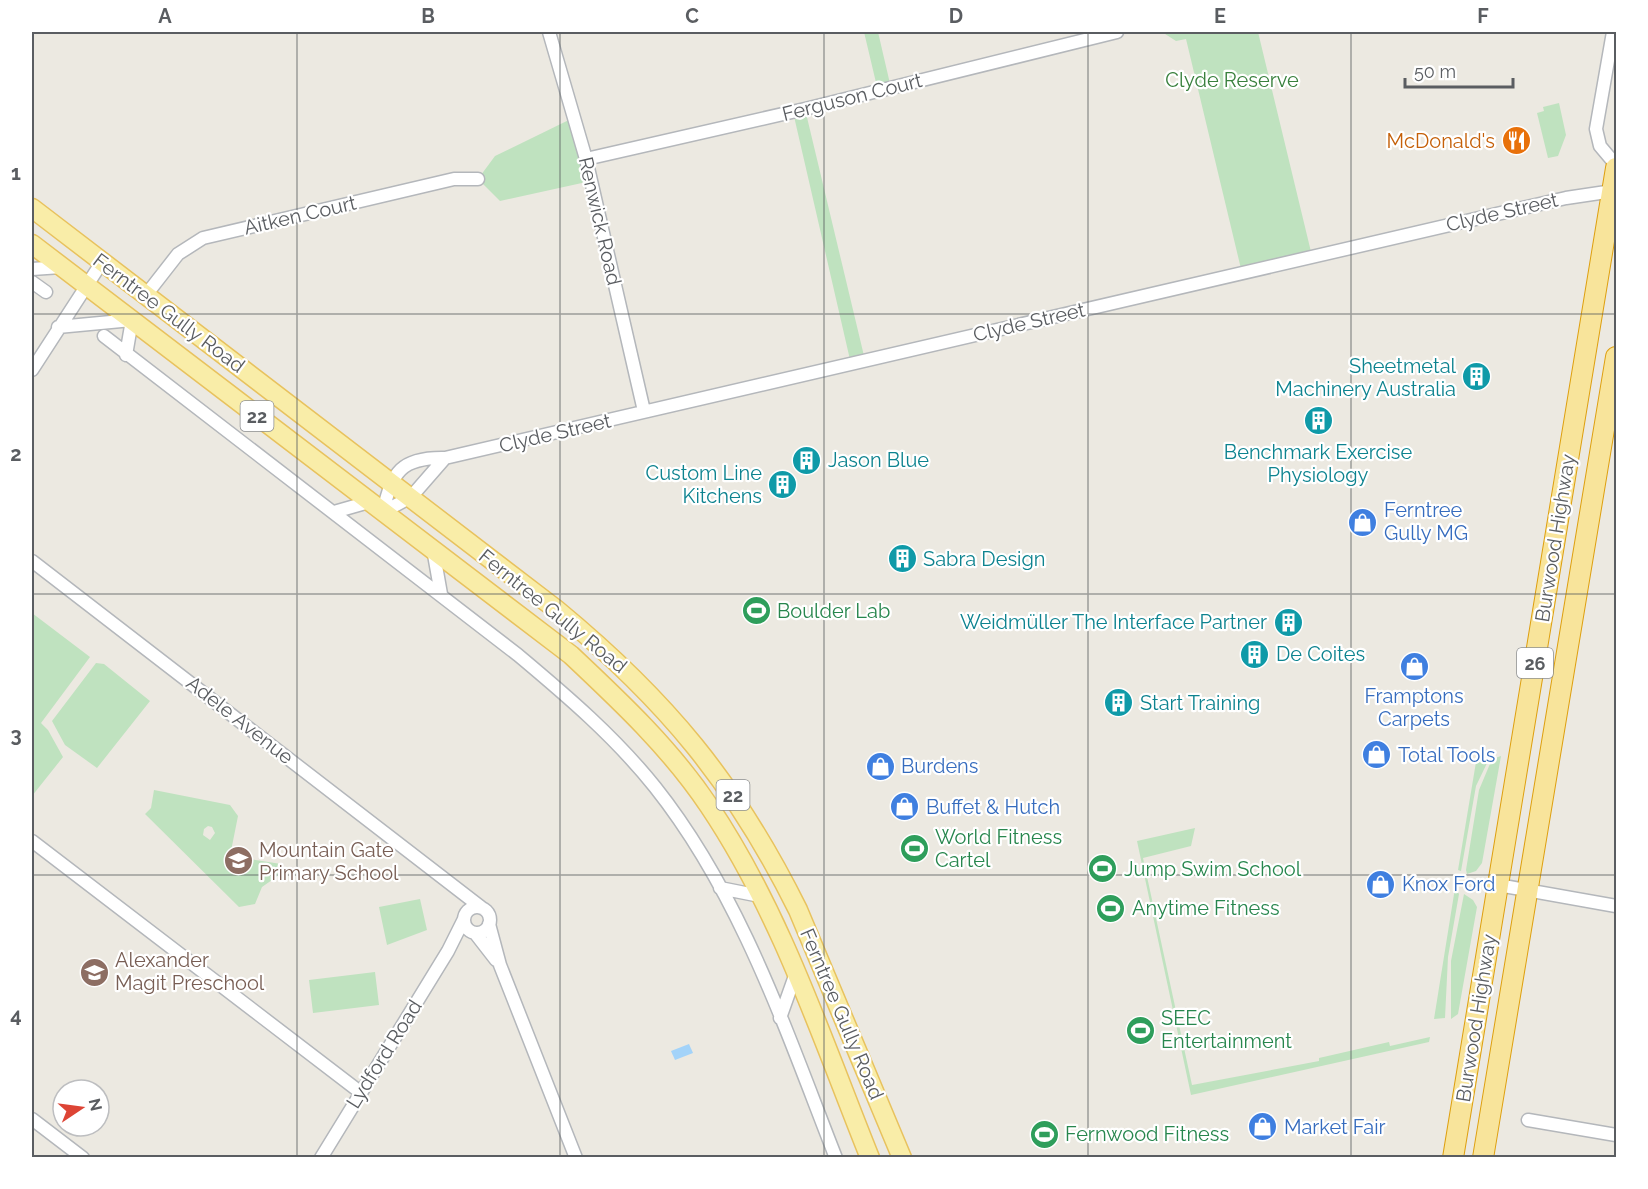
<svg xmlns="http://www.w3.org/2000/svg" width="1648" height="1189" font-family="Raleway,sans-serif">
<style>
.green{fill:#bfe2bf;fill-rule:evenodd}
.water{fill:#a3d3f9}
.lines{fill:none;stroke-linecap:round;stroke-linejoin:round}
.minor-casing{stroke:#b4b7bb;stroke-width:15}
.primary-casing{stroke:#e8c25e;stroke-width:21}
.trunk-casing{stroke:#de9f0e;stroke-width:22}
.minor{stroke:#fff;stroke-width:12}
.primary{stroke:#f9eda8;stroke-width:18}
.trunk{stroke:#f8e49b;stroke-width:20}
.grid{fill:none;stroke:#5a5d61;stroke-width:1.5;stroke-opacity:0.55}
.labels{text-anchor:middle;dominant-baseline:central;stroke-width:4.5;stroke-linejoin:round;paint-order:stroke}
.shield{fill:#fff;stroke:#8c8e90;stroke-width:1.5}
.shield-label{font-size:18px;font-weight:bold;fill:#5a5d61}
.park-label{font-size:20px;fill:#39803d;stroke:#fff}
.street-label{font-size:20px;fill:#5a5d61;stroke:#fff}
.food-label{font-size:20px;fill:#c56008;stroke:#fff;text-anchor:end}
.culture-label{font-size:20px;fill:#0d838f;stroke:#fff;text-anchor:start}
.shop-label{font-size:20px;fill:#366cbe;stroke:#fff;text-anchor:start}
.leisure-label{font-size:20px;fill:#27864d;stroke:#fff;text-anchor:start}
.education-label{font-size:20px;fill:#785e54;stroke:#fff;text-anchor:start}
.neatline{fill:none;stroke:#5a5d61;stroke-width:2}
.grid-label{font-size:20px;text-anchor:middle;font-weight:bold;fill:#5a5d61}
</style>
<rect width="100%" height="100%" fill="#ece9e1"/>
<path class="green" d="M864 32H878L891 88 878 91Z
M1162 32H1258L1312 256 1242 273 1186 39 1176 41Z
M1559 103 1566 135 1558 156 1548 158 1537 113 1544 111 1543 107Z
M805 109 865 360 851 364 793 112Z
M575 117 591 181 500 201 478 179 495 156Z
M32 613 90 657 41 723 48 730 63 757 32 796Z
M96 663 104 664 150 701 97 768 65 745 52 721Z
M1501 756 1482 863 1476 871 1467 874 1466 870 1479 790 1492 759Z
M1489 759 1476 786 1461 871 1458 870 1476 762Z
M154 790 230 805 238 816 230 856 281 864 282 873 262 887 255 904 239 907 145 814 151 808ZM208 826 212 827 215 833 210 840 203 835 204 829Z
M1195 828 1191 846 1143 858 1192 1085 1319 1061V1058L1389 1042 1390 1046 1430 1037 1429 1042 1191 1095 1137 841Z
M1455 888 1459 894 1448 957 1445 1018 1434 1019Z
M1464 894 1473 900 1477 907 1458 1014 1451 1019V961Z
M420 899 427 930 387 945 379 907Z
M375 972 379 1005 313 1013 309 980Z"/>
<path class="water" d="M689 1044 693 1053 675 1060 671 1051Z"/>
<g class="lines">
<defs>
<path id="minor" d="M549 32 586 159 644 411
M1613 32 1596 129 1600 146 1616 165
M586 159 805 109 1117 32
M32 269 61 267
M32 282 46 292
M146 295 178 254 203 238 454 179H478
M58 327 132 320 126 355
M104 336 518 655C567 696 615 737 655 787 741 895 786 1031 836 1158
M32 370 102 262
M334 512 369 502
M383 512C392 472 401 457 445 458L1566 198 1613 191
M383 512 411 497 445 458
M433 549 441 594
M32 561 482 908
M32 841 360 1092
M1498 885 1616 906
M720 888 760 896
M464 920a13 13 0 1 1 26 0a13 13 0 1 1-26 0Z
M489 924 500 965 576 1158
M475 933 496 960
M780 1018 796 973
M32 1119 83 1158
M1528 1120 1616 1135
M321 1158 448 951 464 919"/>
<path id="primary" d="M32 208 557 610C666 700 735 783 798 910L902 1158
M32 244 571 655C621 702 671 749 709 806 781 913 822 1039 870 1158"/>
<path id="trunk" d="M1453 1158 1616 168
M1483 1158 1616 357"/>
</defs>
<use href="#minor" class="minor-casing"/>
<use href="#primary" class="primary-casing"/>
<use href="#trunk" class="trunk-casing"/>
<use href="#minor" class="minor"/>
<use href="#primary" class="primary"/>
<use href="#trunk" class="trunk"/>
</g>
<path class="grid" d="M297 32V1158M560 32V1158M824 32V1158M1088 32V1158M1351 32V1158M32 314H1616M32 594H1616M32 875H1616"/>
<defs>
<symbol id="restaurant-disc" viewBox="-11 -11 22 22"><circle r="9.5" fill="#e8710a" stroke="#fff"/><path d="M-5-6h1v4h1v-4h1v4h1v-4h1v5L-1.5 .5V6h-2V.5L-5-1ZM5-6V6H3V1.5H1.5Q1.5-4 5-6Z" fill="#fff"/></symbol>
<symbol id="building-disc" viewBox="-11 -11 22 22"><circle r="9.5" fill="#0f9aa8" stroke="#fff"/><path d="M-4-6H4V6H1V3H-1V6H-4ZM-2.5-4.3h1.7v1.8h-1.7ZM.8-4.3h1.7v1.8H.8ZM-2.5-1h1.7V.8h-1.7ZM.8-1h1.7V.8H.8Z" fill="#fff"/></symbol>
<symbol id="shop-disc" viewBox="-11 -11 22 22"><circle r="9.5" fill="#3f7fe0" stroke="#fff"/><path d="M-5-2.5h2.3a2.7 3.5 0 0 1 5.4 0H5L5.5 6h-11ZM-1.5-2.5h3a1.5 2.3 0 0 0-3 0Z" fill="#fff"/></symbol>
<symbol id="stadium-disc" viewBox="-11 -11 22 22"><circle r="9.5" fill="#2e9e5b" stroke="#fff"/><path d="M0-5a6.5 5 0 1 0 0 10a6.5 5 0 1 0 0-10ZM-3.5-1.8h7v3.6h-7Z" fill="#fff"/></symbol>
<symbol id="school-disc" viewBox="-11 -11 22 22"><circle r="9.5" fill="#8d6e63" stroke="#fff"/><path d="M0-5L7-2L0 1L-7-2ZM-4 1L0 2.5L4 1V4Q0 6-4 4Z" fill="#fff"/></symbol>
</defs>
<g fill-rule="evenodd">
<use href="#restaurant-disc" x="1500" y="124" width="33" height="33"/>
<use href="#building-disc" x="1460" y="360" width="33" height="33"/>
<use href="#building-disc" x="1302" y="404" width="33" height="33"/>
<use href="#building-disc" x="790" y="444" width="33" height="33"/>
<use href="#building-disc" x="766" y="468" width="33" height="33"/>
<use href="#shop-disc" x="1346" y="506" width="33" height="33"/>
<use href="#building-disc" x="886" y="542" width="33" height="33"/>
<use href="#stadium-disc" x="740" y="594" width="33" height="33"/>
<use href="#building-disc" x="1272" y="606" width="33" height="33"/>
<use href="#building-disc" x="1238" y="638" width="33" height="33"/>
<use href="#shop-disc" x="1398" y="650" width="33" height="33"/>
<use href="#building-disc" x="1102" y="686" width="33" height="33"/>
<use href="#shop-disc" x="1360" y="738" width="33" height="33"/>
<use href="#shop-disc" x="864" y="750" width="33" height="33"/>
<use href="#shop-disc" x="888" y="790" width="33" height="33"/>
<use href="#stadium-disc" x="898" y="832" width="33" height="33"/>
<use href="#school-disc" x="222" y="844" width="33" height="33"/>
<use href="#stadium-disc" x="1086" y="852" width="33" height="33"/>
<use href="#shop-disc" x="1364" y="868" width="33" height="33"/>
<use href="#stadium-disc" x="1094" y="892" width="33" height="33"/>
<use href="#school-disc" x="78" y="956" width="33" height="33"/>
<use href="#stadium-disc" x="1124" y="1014" width="33" height="33"/>
<use href="#shop-disc" x="1246" y="1110" width="33" height="33"/>
<use href="#stadium-disc" x="1028" y="1118" width="33" height="33"/>
</g>
<g class="labels">
<g class="shield">
<rect x="240.5" y="401" width="33" height="30" rx="4.5"/>
<rect x="1517" y="648" width="36" height="30" rx="4.5"/>
<rect x="716.5" y="780" width="33" height="30" rx="4.5"/>
</g>
<g class="shield-label">
<text x="257" y="416">22</text>
<text x="1535" y="663">26</text>
<text x="733" y="795">22</text>
</g>
<g class="park-label">
<text x="1232" y="80">Clyde Reserve</text>
</g>
<g class="street-label">
<text transform="translate(852 97) rotate(-14)">Ferguson Court</text>
<text transform="translate(1502 212) rotate(-13)">Clyde Street</text>
<text transform="translate(300 215) rotate(-13)">Aitken Court</text>
<text transform="translate(600 221) rotate(77)">Renwick Road</text>
<text transform="translate(169 313) rotate(37)">Ferntree Gully Road</text>
<text transform="translate(1029 322) rotate(-13)">Clyde Street</text>
<text transform="translate(555 433) rotate(-13)">Clyde Street</text>
<text transform="translate(1555 538) rotate(-81)">Burwood Highway</text>
<text transform="translate(553 611) rotate(39)">Ferntree Gully Road</text>
<text transform="translate(240 720) rotate(38)">Adele Avenue</text>
<text transform="translate(842 1014) rotate(67)">Ferntree Gully Road</text>
<text transform="translate(1476 1018) rotate(-81)">Burwood Highway</text>
<text transform="translate(384 1054) rotate(-58)">Lydford Road</text>
</g>
<g class="food-label">
<text x="1495" y="141">McDonald's</text>
</g>
<g class="culture-label">
<text x="1456" y="366" text-anchor="end">Sheetmetal<tspan x="1456" dy="23">Machinery Australia</tspan></text>
<text x="1318" y="452" text-anchor="middle">Benchmark Exercise<tspan x="1318" dy="23">Physiology</tspan></text>
<text x="828" y="460">Jason Blue</text>
<text x="762" y="473" text-anchor="end">Custom Line<tspan x="762" dy="23">Kitchens</tspan></text>
<text x="923" y="559">Sabra Design</text>
<text x="1267" y="622" text-anchor="end">Weidmüller The Interface Partner</text>
<text x="1276" y="654">De Coites</text>
<text x="1140" y="703">Start Training</text>
</g>
<g class="shop-label">
<text x="1384" y="510">Ferntree<tspan x="1384" dy="23">Gully MG</tspan></text>
<text x="1414" y="696" text-anchor="middle">Framptons<tspan x="1414" dy="23">Carpets</tspan></text>
<text x="1398" y="755">Total Tools</text>
<text x="901" y="766">Burdens</text>
<text x="926" y="807">Buffet &amp; Hutch</text>
<text x="1402" y="884">Knox Ford</text>
<text x="1284" y="1127">Market Fair</text>
</g>
<g class="leisure-label">
<text x="777" y="611">Boulder Lab</text>
<text x="935" y="837">World Fitness<tspan x="935" dy="23">Cartel</tspan></text>
<text x="1124" y="869">Jump Swim School</text>
<text x="1132" y="908">Anytime Fitness</text>
<text x="1161" y="1018">SEEC<tspan x="1161" dy="23">Entertainment</tspan></text>
<text x="1065" y="1134">Fernwood Fitness</text>
</g>
<g class="education-label">
<text x="259" y="850">Mountain Gate<tspan x="259" dy="23">Primary School</tspan></text>
<text x="115" y="960">Alexander<tspan x="115" dy="23">Magit Preschool</tspan></text>
</g>
</g>
<rect width="1648" height="1189" fill="none" stroke="#ffffff" stroke-width="66"/>
<g transform="translate(81 1108) rotate(77)"><circle r="28" fill="#ffffff" stroke="#bdbec0" stroke-width="1.5"/>
<path d="M0-4.5L10 22L0 15L-10 22Z" fill="#dd4435"/>
<text y="-9" font-size="16" font-weight="bold" text-anchor="middle" fill="#5a5d61">N</text>
</g>
<path d="M1405 78v9h108v-9" fill="none" stroke="#5a5d61" stroke-width="3"/>
<text x="1414" y="78" font-size="18" fill="#5a5d61" stroke="#ffffff" stroke-width="4.5" paint-order="stroke">50 m</text>
<rect x="33" y="33" width="1582" height="1123" class="neatline"/>
<g class="grid-label">
<text x="165" y="23">A</text>
<text x="428" y="23">B</text>
<text x="692" y="23">C</text>
<text x="956" y="23">D</text>
<text x="1220" y="23">E</text>
<text x="1483" y="23">F</text>
<text x="16" y="180">1</text>
<text x="16" y="461">2</text>
<text x="16" y="742">3</text>
<text x="16" y="1022">4</text>
</g>
</svg>
